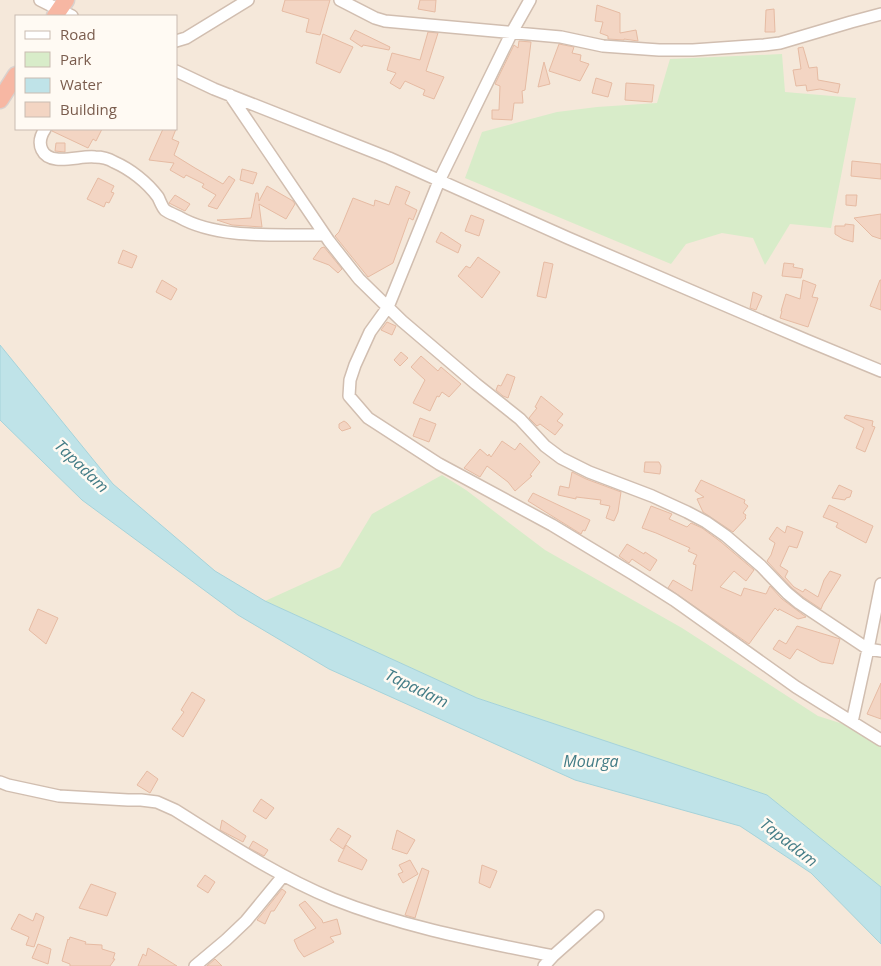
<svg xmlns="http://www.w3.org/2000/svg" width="881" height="966" font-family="'Open Sans',sans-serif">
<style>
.residential{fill:#f5e8da;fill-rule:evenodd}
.green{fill:#d8ecc9}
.water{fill:#bfe3e8;stroke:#a5d3da}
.building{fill:#f3d5c3;stroke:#e6bba3}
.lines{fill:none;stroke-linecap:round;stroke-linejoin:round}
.minor-casing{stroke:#d1beb0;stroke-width:14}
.highway-casing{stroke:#dad1cd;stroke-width:19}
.minor{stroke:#fff;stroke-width:11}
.highway{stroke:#f7b7a3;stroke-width:16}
.labels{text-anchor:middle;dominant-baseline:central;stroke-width:5;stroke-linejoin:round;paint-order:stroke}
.water-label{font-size:16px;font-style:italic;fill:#437c86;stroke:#fffaf3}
</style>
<rect width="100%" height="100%" fill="#fdf6ec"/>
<path class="residential" d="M0 0H881V966H0ZM16 16H176V129H16Z"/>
<path class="green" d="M782 54 785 92 856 98 831 228 790 224 765 265 753 238 722 233 686 244 671 264 465 178 482 132 557 112 597 107 657 103 670 59Z
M442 475 466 490 545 550 682 628 818 716 881 736V887L767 795 477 698 265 601 340 567 372 514Z"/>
<path class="water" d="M0 345 113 484 215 571 265 601 477 698 767 795 881 887V944L811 873 740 826 575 780 329 669 238 615 82 500 0 420Z"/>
<path class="building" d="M285 0H330L320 35 306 32 309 19 282 11Z
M420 0H436L435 12 418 9Z
M597 5 620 13V33L636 30 638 41 624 39V40L608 39V36L600 33 603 22 595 21Z
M774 9 775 32H765L766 10Z
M355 30 390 47 389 50 363 45 362 47 350 39Z
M428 32 438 33 426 71 444 77 434 99 423 95 425 90 405 81 400 89 390 83 396 73 387 70 392 53 420 60Z
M323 34 353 47 340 73 316 63Z
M519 41 531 42 525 90 522 91 523 103H514L512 120 492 119V110H499L500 86 495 84 514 45 518 48Z
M559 44 574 47 572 53 581 55 580 61 589 64 580 81 549 71Z
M803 47 809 68 817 67 818 80 840 84 838 93 820 89 807 91 806 85 796 86 793 70 801 69 798 48Z
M544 62 550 84 538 87Z
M596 78 612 83 608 97 592 93Z
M626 83 654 85 652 102 625 100Z
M52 129H102L96 141 93 139 88 148 52 131Z
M163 129H176L172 139 179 142 174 155 195 168 223 184 229 176 235 180 217 209 208 206 216 195 202 187 204 184 186 175 184 178 170 170 174 163 149 160Z
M56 143H65V152L55 151Z
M852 161 881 164V179L851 176Z
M242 169 257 173 253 184 240 180Z
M98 178 114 186 111 192 114 193 109 203 106 202 104 207 87 199Z
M267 186 293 201 295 204 286 219 259 204 262 227 232 225 217 220 251 218 256 193H258L259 201Z
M396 186 410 192 405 204 417 210 413 220 409 218 393 263 368 277 335 236 339 232 353 198 374 206 375 200 389 205Z
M175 195 190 204 185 211 169 203Z
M846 195H857L856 206 846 205Z
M881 214V239L872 236 854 218Z
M471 215 484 220 479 236 465 231Z
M845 224 854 225 853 242 843 239 835 234V226H845Z
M441 232 461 245 458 253 436 242Z
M324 247 342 269 338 273 329 265 313 259 321 248Z
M123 250 137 256 132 268 118 263Z
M478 257 500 272 482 298 458 276 466 266 470 268Z
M544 262 553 264 546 298 537 296Z
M784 263 794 264 793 267 803 269 801 278 782 276Z
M162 280 177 289 171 300 156 292Z
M803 280 816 285 812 297 818 298 808 327 780 318 782 311H781L786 294 800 299Z
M880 280H881V310L870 306Z
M753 292 762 296 756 310 750 308Z
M387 322 396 326 392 335 381 330Z
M401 352 408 358 400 366 394 360Z
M421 356 438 371 441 367 461 384 449 397 442 392 439 397 437 396 430 411 413 403 425 380 411 367Z
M507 374 515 377 508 398 503 396 496 390 498 385 501 386Z
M541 396 563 414 557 421 563 425 555 435 540 424 537 426 529 418 537 408 535 407Z
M846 415 873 421 872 426 875 427 865 452 856 448 864 428 844 418Z
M420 418 436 424 429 442 413 436Z
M344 421 347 423 351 428 342 431 339 428V424Z
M502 441 515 450 520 443 540 462 530 475 532 476 515 491 508 482 487 466 480 477 464 468 480 449 488 456 489 454 491 457Z
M645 462H659L661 466 660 474 644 472Z
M572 472 586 479 621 492 618 512 614 521 606 518 610 506 600 504 601 500 576 497V499L558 495 560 486 569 488Z
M701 480 745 500 744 503 748 506 743 513 746 515 745 517 746 518 733 532 703 512 697 499 704 497 695 491Z
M839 485 852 491 850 497 846 498 845 500 832 498Z
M533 493 590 520 585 531 583 530 581 534 528 501Z
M829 505 873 526 866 543 836 527 838 523 823 517Z
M651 506 672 514 669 519 687 527 691 523 702 528 721 542 754 570 746 581 734 571 720 587 741 596 744 588 766 594 770 586 782 599 806 617 798 619 779 609 778 611 775 608 749 644 668 588 673 580 692 591 696 565 693 564 697 555 688 551 690 548 656 533 642 528Z
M787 526 803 532 797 548 789 546 780 566 788 571 785 577 794 587 803 592 805 589 818 597 824 580 830 571 841 575 823 604 821 609 803 597 792 588 767 561 771 555 775 543 769 539 777 527 785 533Z
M627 544 644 554 645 552 657 560 650 571 632 559 629 563 619 556Z
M38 609 58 618 46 644 29 630Z
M797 626 837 638 840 639 833 664 821 662 797 649 790 659 773 649 779 640 786 644Z
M881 683V719L867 714Z
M192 692 205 700 183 737 172 729 184 712 181 710Z
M147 771 158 779 150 793 137 785Z
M261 799 274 808 266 819 253 811Z
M222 820 246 836 243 842 220 830Z
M338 828 351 836 343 849 330 840Z
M397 830 415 840 407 854 392 849Z
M253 841 268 850 264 856 249 848Z
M346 845 367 860 362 870 338 861Z
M410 860 418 874 403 883 398 874 403 872 399 865Z
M482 865 497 871 490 888 479 883Z
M422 868 429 871 415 918 405 915Z
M205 875 215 882 208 893 197 886Z
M91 884 116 893 107 916 79 908Z
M282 889 286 892 274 911H271L265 924 257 920Z
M305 901 322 920 323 923 337 919 341 934 330 937 334 942 304 957 298 949 294 940 316 928 299 905Z
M36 913 44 917 34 947 26 945 29 937 11 929 19 914 33 921Z
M70 937 86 942 85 944 102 945V949L115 953 113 959H115L110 966H70V964L62 961 68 939 69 940Z
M38 944 51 949 48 964 32 958Z
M148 948 177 966H138L143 954 146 956Z
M215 959 222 966H207Z"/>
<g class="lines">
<defs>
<path id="minor" d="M40 0 72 16
M340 0 375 18 385 21 561 37 603 46 659 50H693L764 45 780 43 851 22 881 14
M530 0 512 32 439 181 388 307 370 332 355 365 350 380 349 396 368 418 439 464 552 525 633 574 674 600 796 687 881 740
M176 41 186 38 248 0
M176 71 214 89 389 158 568 238 806 340 881 371
M230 95 329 241 359 279 402 321 476 384 520 419 545 446 561 458 589 472 652 496 687 512 706 522 726 536 761 566 787 593 799 603 868 649 881 651
M45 129C41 135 38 142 42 150 50 167 80 155 95 157 101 157 109 159 114 162 130 169 147 182 158 197 160 201 162 207 165 210 169 213 175 215 179 217 219 240 279 234 325 235
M852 722 868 649 881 584
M0 782 8 785 59 796 128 800H141L157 802 175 810C226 842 277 876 333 899 403 927 479 941 553 956
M195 966 226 940 246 921 283 876
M544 966 553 956 598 916"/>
<path id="highway" d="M55 16 66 0
M0 100 16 75"/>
</defs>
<use href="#minor" class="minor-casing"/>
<use href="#highway" class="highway-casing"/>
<use href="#minor" class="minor"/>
<use href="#highway" class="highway"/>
</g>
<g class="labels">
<g class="water-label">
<text transform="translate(82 466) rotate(44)">Tapadam</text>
<text transform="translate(417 688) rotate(26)">Tapadam</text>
<text x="591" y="761">Mourga</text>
<text transform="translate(789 842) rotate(38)">Tapadam</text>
</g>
</g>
<rect x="15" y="15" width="162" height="115" fill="#fffaf3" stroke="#cabbb1"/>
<rect x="25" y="31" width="25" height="8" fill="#ffffff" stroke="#cabbb1"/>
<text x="60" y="40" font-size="15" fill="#7a5c4d">Road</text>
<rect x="25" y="52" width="25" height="15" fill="#d8ecc9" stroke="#cabbb1"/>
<text x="60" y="65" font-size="15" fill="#7a5c4d">Park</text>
<rect x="25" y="78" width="25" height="15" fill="#bfe3e8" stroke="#cabbb1"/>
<text x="60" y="90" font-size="15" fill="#7a5c4d">Water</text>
<rect x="25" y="102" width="25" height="15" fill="#f3d5c3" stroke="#cabbb1"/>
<text x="60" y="115" font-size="15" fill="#7a5c4d">Building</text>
</svg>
